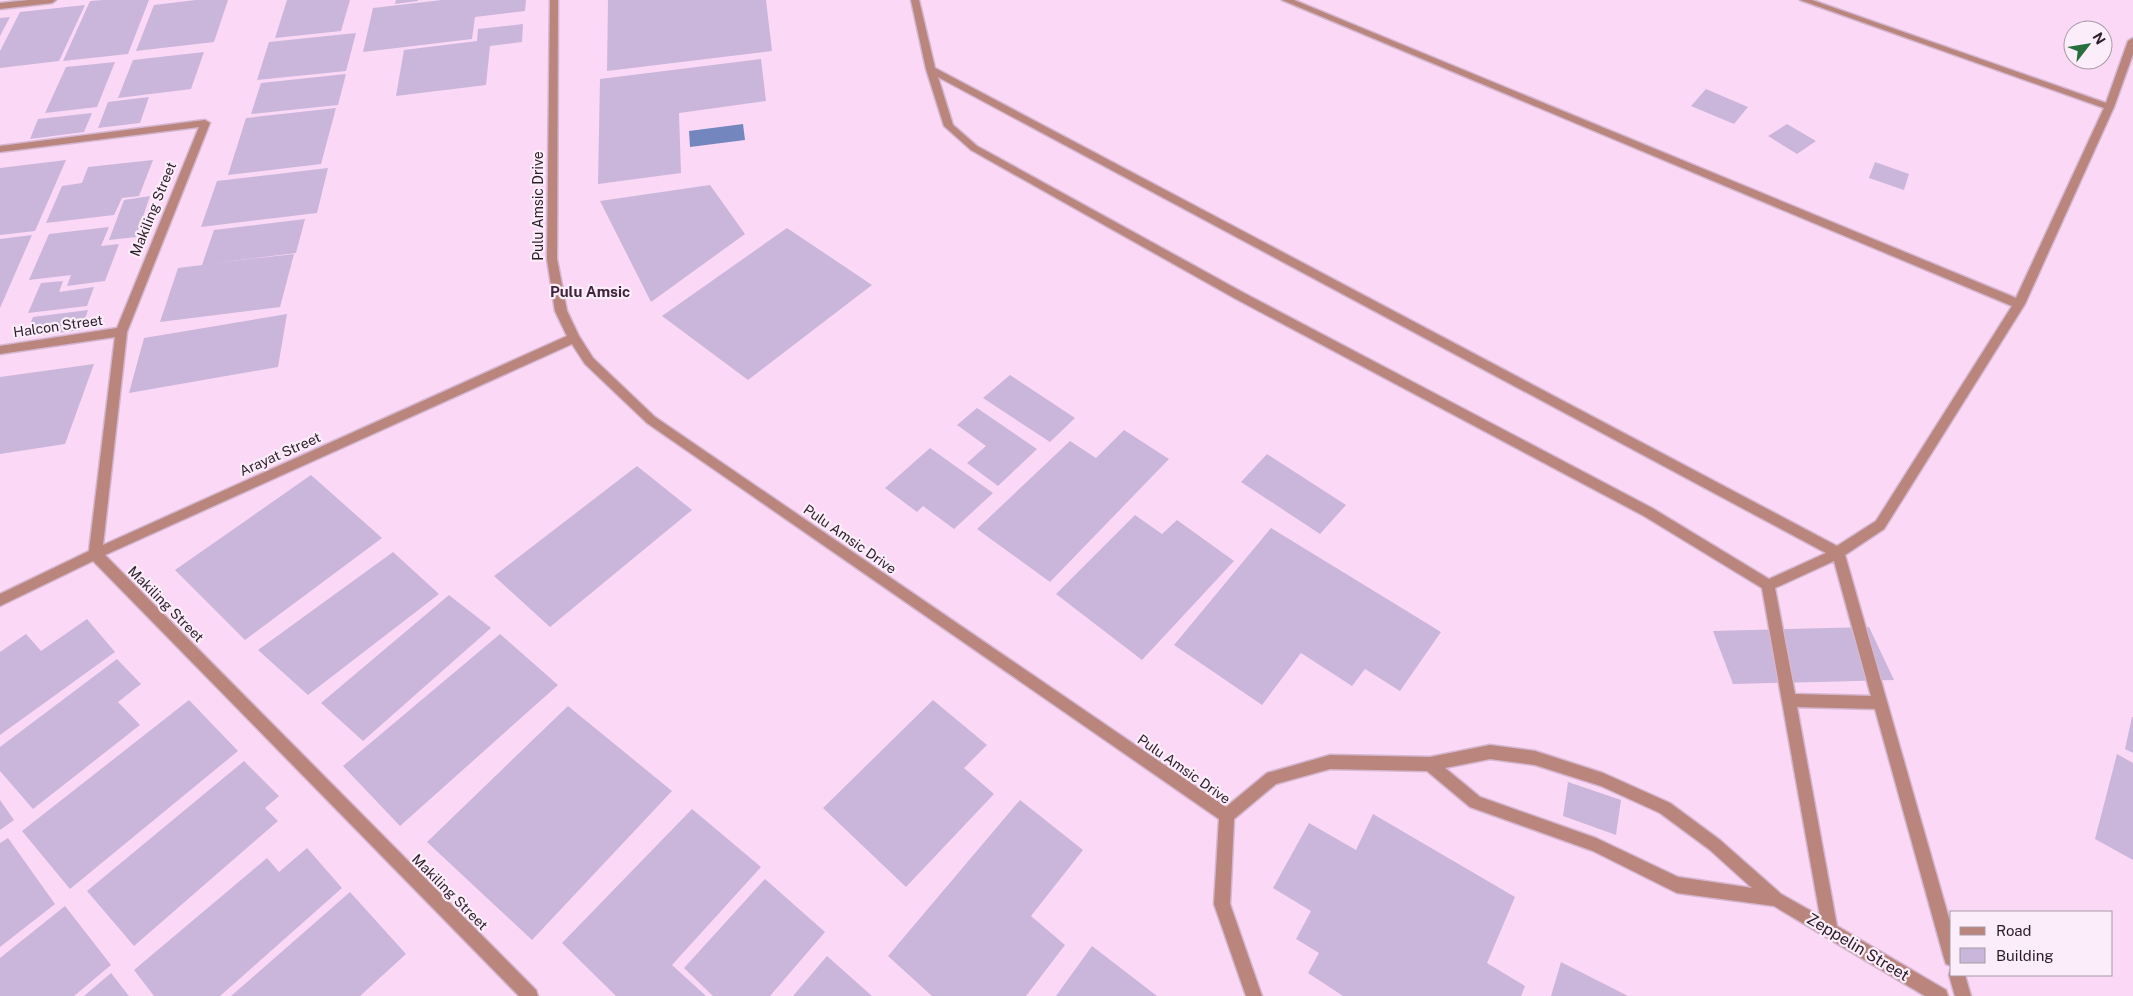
<svg xmlns="http://www.w3.org/2000/svg" width="2133" height="996" font-family="'Public Sans',sans-serif">
<style>
.water{fill:#7486be}
.building{fill:#cab6db}
.lines{fill:none;stroke-linecap:round;stroke-linejoin:round}
.minor-casing{stroke:#d5b6d1;stroke-width:3}
.minor{fill:#b9857c;fill-rule:evenodd}
.labels{text-anchor:middle;dominant-baseline:central;stroke-width:4.5;stroke-linejoin:round;paint-order:stroke}
.street-label{font-size:14px;fill:#2a1d28;stroke:#fbedf9}
.neighbourhood-label{font-size:15px;font-weight:bold;fill:#3e243c;stroke:#fbedf9}
.near-street-label{font-size:16px;fill:#2a1d28;stroke:#fbedf9}
</style>
<rect width="100%" height="100%" fill="#fbd8f6"/>
<path class="water" d="M743 124 745 140 690 147 689 131Z"/>
<path class="building" d="M103 0H149L128 54 63 61 90 1Z
M196 0H228L214 42 136 51 154 5Z
M287 0H350L341 31 275 38Z
M396 0H418V1L395 4Z
M442 0H526L525 11 475 17 472 39 363 52 373 8Z
M608 0H766L772 51 607 71Z
M85 5 59 61 0 68V51L20 12Z
M10 17 0 36V18Z
M523 24 522 42 490 46 486 85 396 96 404 50 477 41 478 29Z
M356 33 346 71 257 80 269 42Z
M204 52 191 89 118 98 133 60Z
M761 59 766 101 679 113 681 173 598 184 600 79Z
M115 62 97 107 45 113 66 67Z
M346 74 338 105 251 114 261 83Z
M1706 89 1748 107 1734 124 1691 106Z
M149 97 140 123 98 128 108 102Z
M336 108 321 164 228 175 246 118Z
M92 113 84 132 30 139 38 119Z
M1787 124 1816 141 1797 154 1768 136Z
M66 160 35 231 0 235V168Z
M153 160 139 196 122 198 114 215 46 223 62 186 82 183 88 167Z
M1875 162 1909 174 1904 190 1869 178Z
M328 168 317 213 201 227 217 181Z
M710 185 745 234 651 302 600 201Z
M150 196 136 237 109 240 124 200Z
M305 219 296 253 206 264 294 254 280 307 160 322 178 268 202 265 214 230Z
M109 227 101 246 119 244 105 281 67 286 71 275 29 280 49 234Z
M787 228 872 285 748 380 662 316Z
M32 235 0 308V239Z
M63 281 59 292 94 287 87 306 28 313 41 283Z
M88 310 81 330 25 337 33 317Z
M287 314 278 367 129 393 144 338Z
M94 364 65 444 0 454V377Z
M1010 375 1075 418 1050 442 983 398Z
M977 408 1037 449 998 486 967 463 986 446 957 425Z
M1124 430 1169 459 1050 582 977 529 1070 441 1096 458Z
M930 448 993 493 954 529 923 506 917 512 885 488Z
M1267 454 1346 505 1320 534 1241 482Z
M637 466 692 510 550 627 494 576Z
M311 475 382 538 245 640 175 570Z
M1135 515 1162 534 1177 520 1234 561 1142 660 1056 594Z
M1271 528 1441 632 1400 691 1365 669 1352 686 1301 653 1262 705 1174 645Z
M393 552 439 594 308 695 258 650Z
M449 595 491 628 363 741 321 703Z
M87 619 115 652 0 735V652L26 634 41 651Z
M1869 627 1894 680 1733 684 1713 631Z
M500 634 558 685 400 826 343 766Z
M117 659 141 684 118 702 140 725 33 809 0 771V747Z
M189 700 238 751 70 889 22 831Z
M933 700 987 745 964 768 994 794 906 887 823 808Z
M568 706 672 791 532 940 427 842Z
M2132 717H2133V753L2125 749Z
M2117 754 2133 763V860L2095 839Z
M244 761 279 796 265 808 278 821 134 946 87 891Z
M1568 782 1621 800 1616 835 1563 816Z
M0 800 14 820 0 830Z
M1020 800 1083 850 1031 916 1065 945 1026 996H932L888 956Z
M692 809 761 867 672 965 706 996H616L562 943Z
M1373 814 1515 897 1487 963 1525 986 1521 996H1343L1308 973 1319 953 1296 939 1311 911 1273 888 1309 823 1356 850Z
M8 838 55 904 0 947V843Z
M307 848 342 888 220 996H154L134 970 267 858 279 872Z
M765 879 825 932 770 996H713L684 968Z
M350 892 406 954 360 996H231Z
M65 906 111 965 74 996H0V958Z
M1092 946 1157 996H1056Z
M827 956 872 996H793Z
M1561 962 1628 996H1551Z
M111 973 129 996H84Z"/>
<g class="lines">
<defs>
<path id="minor" d="M29 0H56L52 3 0 9V3Z
M550 0H558L557 259 567 311 579 336 593 358 655 417 1226 807 1267 773 1330 755 1430 757 1490 745 1535 751 1603 773 1670 803 1720 840 1781 894 1820 916 1762 588 1644 516 1236 299 971 150 944 126 926 69 911 0H919L935 68 1837 546 1876 521 2012 306 1282 0H1294L2016 298 2104 108 1800 0H1812L2106 103 2128 41 2133 38V54L2114 107 2025 304 1884 529 1845 555 1952 929V966L1946 964 1944 958 1875 709 1797 707 1837 926 1946 990 1948 996H1925L1774 906 1677 893 1593 851 1470 807 1427 771 1330 769 1276 784 1234 819 1230 904 1262 996H1246L1214 904 1219 819 647 423 585 364 572 344 105 555 536 990 538 996H519L93 561 0 606V594L89 551 115 337 0 354V346L117 328 199 127 0 152V146L205 120 210 123 127 332 103 545 567 336 555 311 547 259ZM938 77 1826 553 1769 579 1652 508 1244 293 977 146 953 125ZM1834 561 1871 696 1795 694 1775 588ZM1490 759 1535 765 1601 786 1660 813 1710 850 1752 888 1678 877 1596 838 1480 797 1445 768Z
M1951 969 1952 975H1965L1971 996H1955L1949 975Z"/>
</defs>
<use href="#minor" class="minor-casing"/>
<use href="#minor" class="minor"/>
</g>
<g class="labels">
<g class="street-label">
<text transform="translate(538 206) rotate(-90)">Pulu Amsic Drive</text>
<text transform="translate(153 209) rotate(-68)">Makiling Street</text>
<text transform="translate(58 326) rotate(-8)">Halcon Street</text>
<text transform="translate(280 454) rotate(-24)">Arayat Street</text>
<text transform="translate(850 539) rotate(35)">Pulu Amsic Drive</text>
<text transform="translate(166 604) rotate(45)">Makiling Street</text>
<text transform="translate(1184 769) rotate(35)">Pulu Amsic Drive</text>
<text transform="translate(450 892) rotate(45)">Makiling Street</text>
</g>
<g class="neighbourhood-label">
<text x="590" y="291">Pulu Amsic</text>
</g>
<g class="near-street-label">
<text transform="translate(1858 947) rotate(31)">Zeppelin Street</text>
</g>
</g>
<rect x="1950" y="911" width="162" height="65" fill="#fbedf9" stroke="#a79aa5"/>
<rect x="1960" y="927" width="25" height="8" fill="#b9857c" stroke="#a79aa5"/>
<text x="1996" y="936" font-size="15" fill="#2a1d28">Road</text>
<rect x="1960" y="948" width="25" height="15" fill="#cab6db" stroke="#a79aa5"/>
<text x="1996" y="961" font-size="15" fill="#2a1d28">Building</text>
<g transform="translate(2088 45) rotate(59)"><circle r="24" fill="#fbedf9" stroke="#a79aa5"/>
<path d="M0-4L9 19L0 12L-9 19Z" fill="#27703e"/>
<text y="-8" font-size="14" font-weight="bold" text-anchor="middle" fill="#2a1d28">N</text>
</g>
</svg>
